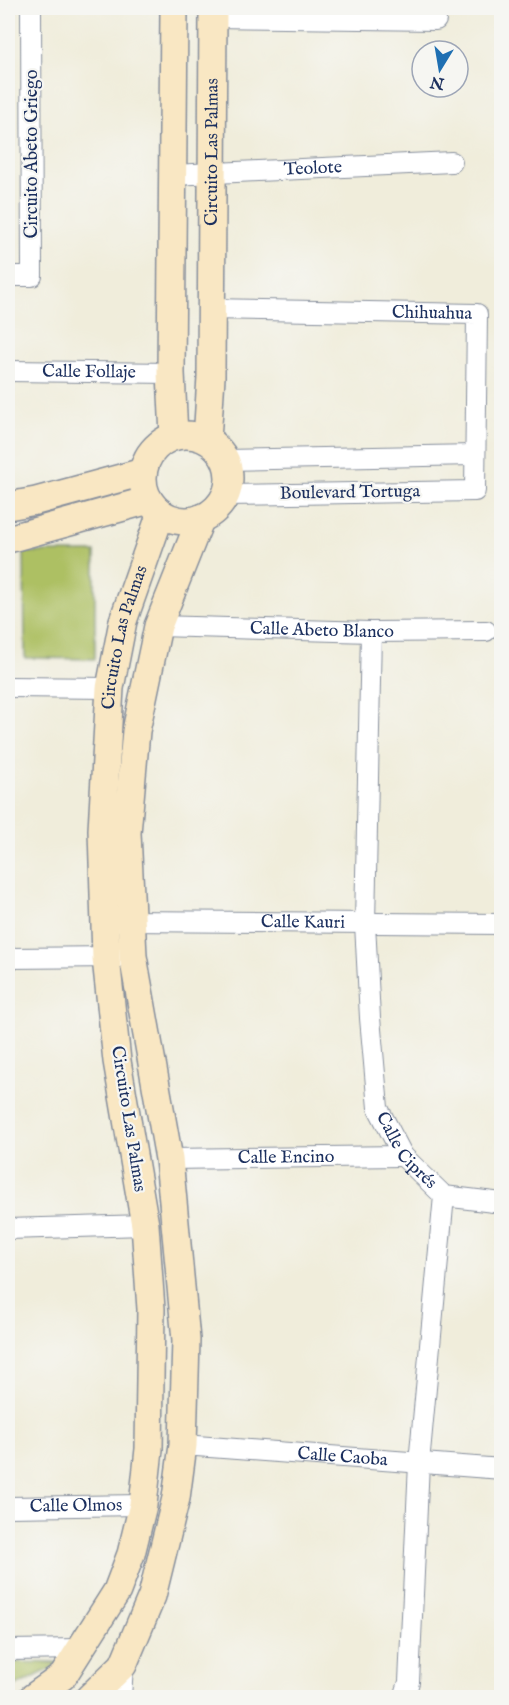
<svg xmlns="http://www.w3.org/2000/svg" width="509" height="1705" font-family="'IM FELL English',serif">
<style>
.green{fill:#adc064;stroke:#647861;stroke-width:1.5}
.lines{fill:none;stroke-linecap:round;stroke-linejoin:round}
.street-casing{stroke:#868e9c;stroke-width:22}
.secondary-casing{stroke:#868e9c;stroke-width:30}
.street{stroke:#fff;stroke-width:20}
.secondary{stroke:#f9e7c3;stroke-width:27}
.labels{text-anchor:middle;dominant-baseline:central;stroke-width:4.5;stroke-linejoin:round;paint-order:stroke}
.street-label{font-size:18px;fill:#1b2f5e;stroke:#f6f6f2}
</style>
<rect width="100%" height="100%" fill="#f6f6f2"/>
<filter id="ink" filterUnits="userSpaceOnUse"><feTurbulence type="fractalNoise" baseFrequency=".0167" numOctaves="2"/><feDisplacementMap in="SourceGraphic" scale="12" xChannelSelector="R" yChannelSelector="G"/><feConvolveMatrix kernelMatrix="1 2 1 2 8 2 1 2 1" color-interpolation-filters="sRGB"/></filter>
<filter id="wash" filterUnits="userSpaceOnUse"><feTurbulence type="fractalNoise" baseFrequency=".008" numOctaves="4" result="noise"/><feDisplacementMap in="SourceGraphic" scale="24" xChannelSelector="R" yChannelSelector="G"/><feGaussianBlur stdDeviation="1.35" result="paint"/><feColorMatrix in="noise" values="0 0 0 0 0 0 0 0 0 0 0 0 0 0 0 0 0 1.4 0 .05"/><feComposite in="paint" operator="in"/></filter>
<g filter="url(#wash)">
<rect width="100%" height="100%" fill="#f0eddb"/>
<path class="green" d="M24 552H95V659L25 658Z
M8 1662 62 1663 8 1690Z"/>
</g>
<g filter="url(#ink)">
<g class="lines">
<defs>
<g id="street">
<path d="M213 17 436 20"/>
<path id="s1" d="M172 175 452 162"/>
<path d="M8 276H32L31 8"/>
<path id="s2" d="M210 309 477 314 475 491 225 495"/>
<path id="s3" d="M8 371 171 373"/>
<path d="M225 460 475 455"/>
<path id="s4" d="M158 626 371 632 486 631"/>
<path id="s5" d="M371 632 365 924 370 1018 378 1108 403 1156 444 1196 419 1463 409 1682 404 1698"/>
<path d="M8 687 110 688"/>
<path id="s6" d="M120 921 502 924"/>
<path d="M8 958 119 957"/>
<path id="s7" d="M169 1159 403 1156"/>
<path d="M444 1196 502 1203"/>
<path d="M8 1229 145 1225"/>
<path id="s8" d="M183 1445 502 1469"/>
<path id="s9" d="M8 1507 143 1505"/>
<path d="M8 1650 81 1649"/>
<path d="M121 1698 123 1665"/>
</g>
<g id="secondary">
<path d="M174 8 171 373 174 436"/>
<circle cx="186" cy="478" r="43"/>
<path id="s10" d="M207 440 211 377 213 8"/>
<path d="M8 506 36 501 143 472"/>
<path d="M8 539 149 500"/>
<path id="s11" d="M32 1698 63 1676 117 1591 131 1554 143 1505 149 1449 151 1309 145 1225 117 1061 106 958 102 830 110 688 123 621 161 513"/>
<path d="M89 1698 123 1665 152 1596 176 1498 183 1445 186 1340 169 1159 133 956 127 833 136 731 158 626 201 518"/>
</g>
</defs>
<use href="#street" class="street-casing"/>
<use href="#secondary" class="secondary-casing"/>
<use href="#street" class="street"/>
<use href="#secondary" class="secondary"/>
</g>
</g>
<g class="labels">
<g class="street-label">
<text stroke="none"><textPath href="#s10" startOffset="288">Circuito Las Palmas</textPath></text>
<text transform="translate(32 154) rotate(-90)">Circuito Abeto Griego</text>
<text stroke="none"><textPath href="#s1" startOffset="141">Teolote</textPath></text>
<text stroke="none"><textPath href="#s2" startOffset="222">Chihuahua</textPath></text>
<text stroke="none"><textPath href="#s3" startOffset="81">Calle Follaje</textPath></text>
<text transform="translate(350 493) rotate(-1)">Boulevard Tortuga</text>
<text stroke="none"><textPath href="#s4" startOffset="164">Calle Abeto Blanco</textPath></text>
<text stroke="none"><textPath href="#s11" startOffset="1102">Circuito Las Palmas</textPath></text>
<text stroke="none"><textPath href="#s6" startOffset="183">Calle Kauri</textPath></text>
<text transform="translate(128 1119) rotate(81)">Circuito Las Palmas</text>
<text stroke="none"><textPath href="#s5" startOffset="528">Calle Ciprés</textPath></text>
<text stroke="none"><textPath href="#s7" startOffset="117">Calle Encino</textPath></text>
<text stroke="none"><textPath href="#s8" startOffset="160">Calle Caoba</textPath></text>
<text stroke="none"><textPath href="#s9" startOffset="68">Calle Olmos</textPath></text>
</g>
</g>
<rect width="509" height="1705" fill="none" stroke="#f6f6f2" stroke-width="30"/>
<g transform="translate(440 69) rotate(191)"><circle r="28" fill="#f6f6f2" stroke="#9ea6b7" stroke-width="1.5"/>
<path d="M0-4.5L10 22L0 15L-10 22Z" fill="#1f6fb2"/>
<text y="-9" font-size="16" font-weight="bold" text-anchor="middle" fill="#1b2f5e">N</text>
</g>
</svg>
